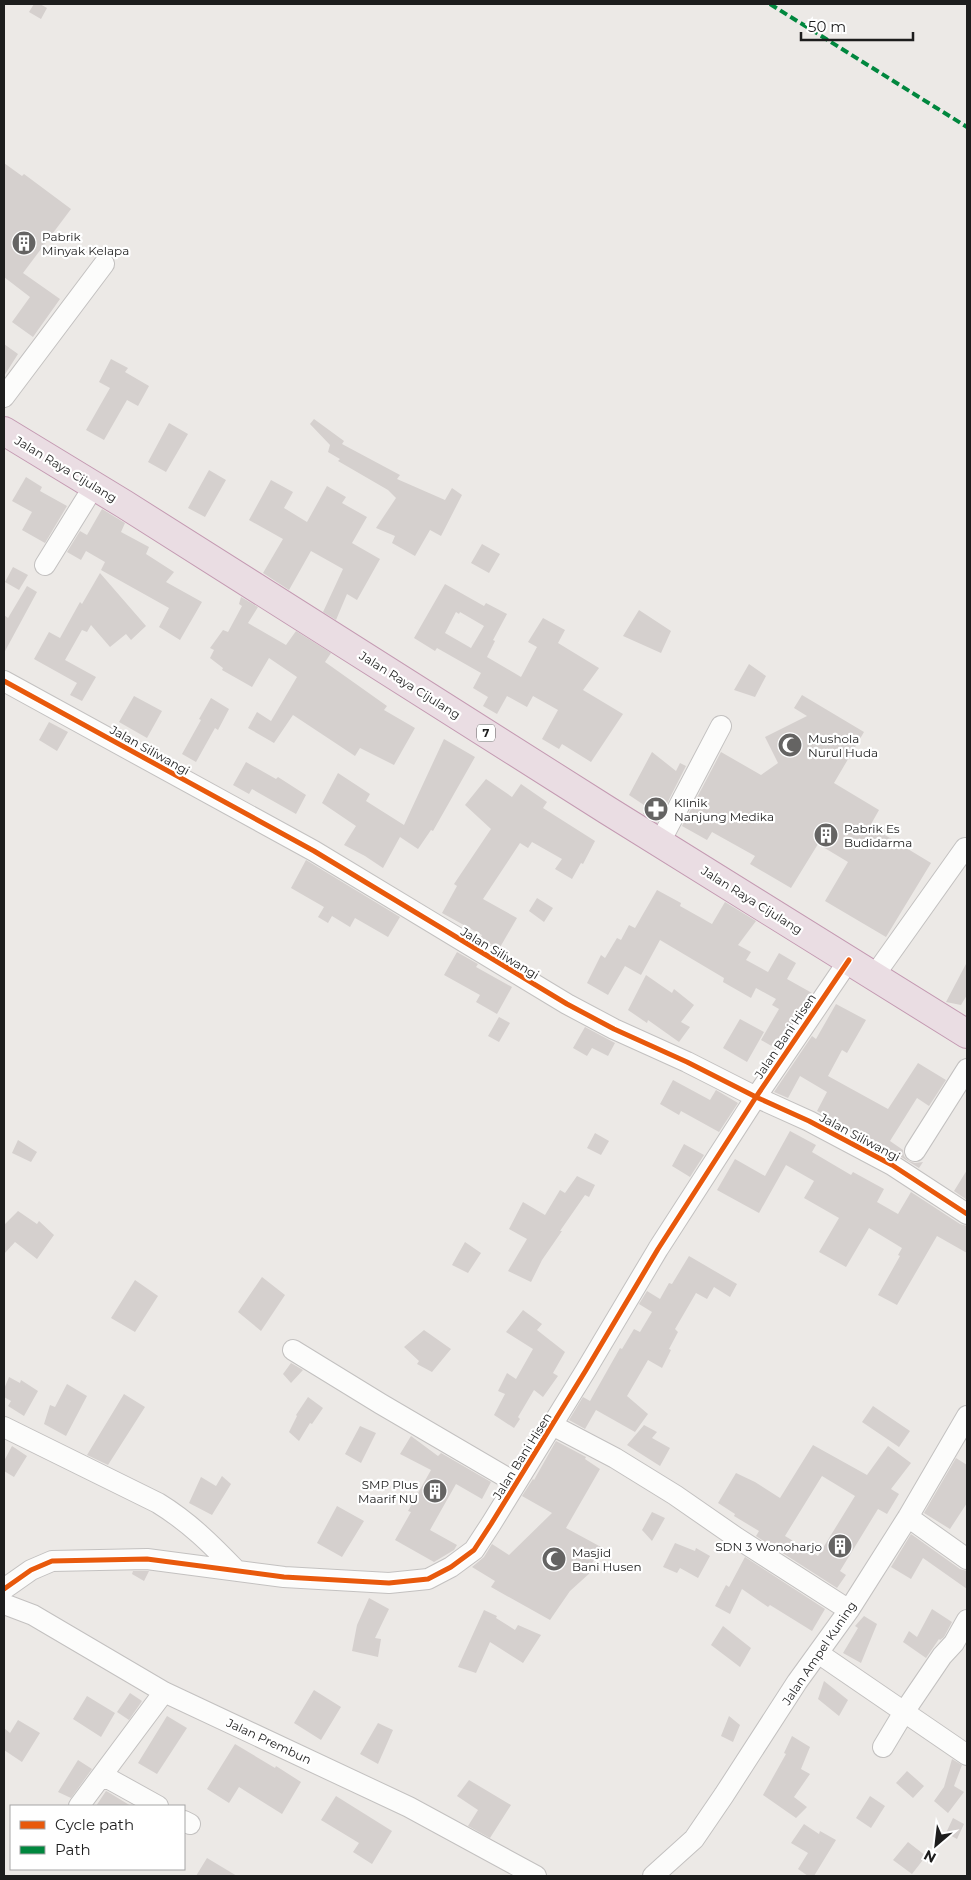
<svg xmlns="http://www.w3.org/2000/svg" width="971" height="1880" font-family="Montserrat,sans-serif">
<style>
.building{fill:#d5d0ce;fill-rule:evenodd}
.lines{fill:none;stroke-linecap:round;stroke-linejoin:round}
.minor-casing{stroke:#c3c1c0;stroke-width:22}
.highway-casing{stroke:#c49ab2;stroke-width:30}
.minor{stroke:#fcfcfb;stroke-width:20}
.highway{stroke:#eadde3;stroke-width:28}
.quiet{stroke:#00873e;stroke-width:4;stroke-dasharray:8 4;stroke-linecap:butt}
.cycleway-casing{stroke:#fff;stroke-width:8}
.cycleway{stroke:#e8590c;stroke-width:5}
.labels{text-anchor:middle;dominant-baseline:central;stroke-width:4.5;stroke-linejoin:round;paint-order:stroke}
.shield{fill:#fff;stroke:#616161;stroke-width:1}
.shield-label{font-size:11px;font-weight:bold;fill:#1d1d1d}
.poi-label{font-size:12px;fill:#1d1d1d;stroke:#fff;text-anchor:start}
.street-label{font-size:12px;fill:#1d1d1d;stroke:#fff}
</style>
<rect width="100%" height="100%" fill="#ece9e6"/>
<path class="building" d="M34 4H40L47 8 41 19 29 12Z
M4 163 22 176 24 174 71 209 23 273 60 299 33 337 12 322 30 297 4 277Z
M4 344 18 354 4 376Z
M111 359 128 368 125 372 149 386 138 406 127 400 104 440 86 430 110 388 99 382Z
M314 419 344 441 342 444 400 475 397 479 445 500 452 488 462 495 441 536 430 530 415 556 392 543 395 536 376 528 396 498 388 490 338 461 340 459 328 452 330 445 310 424Z
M169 423 188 434 166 472 148 462Z
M209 470 226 480 205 517 188 508Z
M26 477 42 487 40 491 67 506 45 543 22 530 32 512 12 501Z
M271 480 293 492 284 508 307 522 327 486 346 497 342 503 367 517 352 543 380 559 357 600 347 594 336 620 323 612 343 569 311 551 289 590 263 573 283 539 249 520Z
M102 509 125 523 121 532 149 547 146 554 174 572 166 582 202 602 180 640 159 627 169 608 101 570 105 562 86 551 81 560 67 552 80 531 87 535Z
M482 544 500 554 489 573 471 563Z
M13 567 28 575 19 590 5 582Z
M100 573 146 626 131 640 126 634 110 647 91 625 87 632 82 630 65 660 96 677 82 701 70 695 77 683 34 659 49 632 60 638 80 602 82 604Z
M445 584 484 606 486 603 507 614 493 640 495 641 487 657 521 677 537 647 528 642 543 618 565 630 558 643 599 668 583 690 623 714 591 762 562 744 559 749 542 739 558 710 533 696 527 707 507 696 497 714 483 706 488 697 473 688 481 673 437 648 435 651 414 638ZM456 612 459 614 460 612 484 626 471 648 445 633Z
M27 586 37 592 4 653V615L8 618Z
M241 597 258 607 248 623 286 645 296 631 331 653 325 662 387 706 384 710 415 728 394 765 360 748 355 756 293 715 274 743 248 728 257 712 271 721 297 677 269 658 252 687 222 670 223 668 210 658 214 650 210 648 223 630 228 632 242 606 239 604Z
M639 610 671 631 661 653 623 636Z
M749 664 766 676 755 697 734 690Z
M802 695 864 732 834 783 879 810 870 826 931 863 886 937 825 901 848 862 818 844 791 888 750 864 755 856 712 832 707 840 682 826 721 752 761 775 778 763 765 737 807 716 794 708Z
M134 696 162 711 147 738 119 722Z
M211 698 229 709 218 730 215 728 196 762 182 754 201 720 199 719Z
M49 722 68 732 57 751 39 740Z
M444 739 475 757 433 831 431 830 418 849 400 837 383 868 365 856 344 845 356 826 322 803 338 773 370 794 366 801 404 825Z
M652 752 676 771 680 763 686 766 657 823 643 814 647 807 629 795Z
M246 762 276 779 278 777 306 795 296 814 252 789 249 794 233 785Z
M486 779 512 797 521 784 547 802 543 808 595 841 583 864 581 863 572 879 555 869 562 859 532 842 528 848 520 843 483 899 517 918 499 949 480 938 482 935 442 913 457 886 454 884 491 829 465 805Z
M306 860 400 917 388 937 355 918 350 927 332 916 328 923 318 917 324 907 291 888Z
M657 890 681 903 680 906 712 924 725 902 756 921 738 945 751 952 746 960 768 972 779 953 796 963 787 979 812 993 775 1048 761 1040 779 1009 772 1005 776 999 756 988 751 998 723 982 724 978 660 940 641 975 625 966 608 995 587 983 601 955 605 958 617 938 621 940 629 925 635 928Z
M537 898 553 908 544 922 529 911Z
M457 952 478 964 476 967 512 987 497 1014 476 1002 480 995 444 975Z
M967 962V995L961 1005 946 1002Z
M646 975 672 993 674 989 694 1005 681 1022 690 1027 679 1042 648 1020 647 1023 628 1010Z
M836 1004 866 1020 847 1053 842 1050 828 1076 888 1109 918 1063 946 1080 929 1106 917 1098 890 1141 903 1150 904 1156 909 1161 915 1163 923 1162 919 1168 898 1155 817 1111 827 1092 800 1076 788 1098 774 1092 812 1036 816 1039Z
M499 1017 510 1023 499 1042 488 1036Z
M740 1019 764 1032 747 1062 723 1048Z
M585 1027 615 1043 608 1056 592 1048 587 1056 573 1048Z
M673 1080 710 1100 716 1090 738 1103 719 1132 681 1111 679 1115 660 1104Z
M790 1131 816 1145 812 1152 851 1175 853 1172 884 1189 877 1202 898 1214 911 1192 960 1224 967 1226V1253L937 1236 897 1305 878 1295 900 1256 898 1255 902 1248 869 1228 846 1267 819 1252 839 1218 804 1198 814 1181 786 1165 759 1213 717 1190 735 1159 765 1176Z
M595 1133 609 1141 601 1155 587 1148Z
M18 1140 37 1152 31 1162 12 1153Z
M684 1144 704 1155 690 1177 672 1166Z
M967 1170V1200L954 1191Z
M577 1176 595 1185 589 1197 585 1195 560 1231H562L542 1260 531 1282 508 1271 527 1239 509 1229 523 1202 545 1215 560 1190 565 1193Z
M18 1211 37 1224 39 1221 54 1235 37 1259 15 1242 4 1254V1225Z
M465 1242 481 1253 468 1273 452 1265Z
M689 1256 737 1284 730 1297 714 1287 707 1299 696 1293 675 1329 678 1332 669 1349 671 1350 662 1368 648 1360 627 1396 648 1414 635 1432 596 1410 585 1429 569 1420 583 1397 590 1401 620 1348 622 1349 634 1329 640 1332 652 1312 639 1304 647 1291 660 1299 669 1283 672 1284Z
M262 1277 285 1295 261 1331 238 1312Z
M135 1280 158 1296 135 1332 111 1318Z
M523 1310 542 1324 537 1330 565 1352 553 1373 558 1376 543 1397 534 1390 518 1417 520 1419 514 1428 494 1415 505 1394 498 1391 507 1373 516 1379 533 1349 506 1332Z
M424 1330 451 1349 432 1372 417 1364 419 1361 404 1347Z
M291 1363 303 1370 291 1383 283 1374Z
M9 1377 20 1383 21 1380 38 1391 24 1416 8 1406 11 1401 4 1397V1389Z
M67 1384 87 1396 66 1436 44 1424 50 1405 55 1407Z
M124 1394 145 1407 108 1465 87 1455Z
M308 1397 323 1408 312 1424 310 1423 299 1441 289 1432 297 1416 296 1415Z
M873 1406 910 1431 899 1447 862 1422Z
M644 1425 657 1432 652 1438 670 1448 660 1466 627 1445Z
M360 1426 376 1433 361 1463 345 1454Z
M411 1436 438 1456 441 1453 491 1482 482 1499 456 1484 430 1530 457 1545 454 1550 434 1562 395 1540 411 1512 408 1511 431 1470 400 1454Z
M556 1441 586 1457 585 1459 600 1469 566 1528 601 1547 589 1569 591 1572 570 1591 550 1620 491 1587 495 1581 472 1567 484 1557 492 1544 509 1555 552 1513 522 1496 533 1479 534 1480Z
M813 1445 867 1475 888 1446 911 1463 891 1489 899 1494 887 1514 878 1509 840 1571 846 1575 837 1588 756 1536 759 1531 734 1516 735 1514 718 1503 736 1473 755 1482 780 1498ZM822 1476 855 1496 818 1556 785 1536Z
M12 1446 27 1456 14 1477 4 1471V1461Z
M956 1458 967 1465V1503L950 1529 924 1513Z
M222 1476 231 1484 212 1515 189 1503 201 1477 216 1486Z
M337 1506 364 1521 342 1557 317 1543Z
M652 1512 665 1518 652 1541 642 1530Z
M911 1534 960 1569 967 1571V1589L923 1558 911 1579 891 1567Z
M675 1543 695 1551 696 1548 710 1556 698 1578 680 1568 677 1573 663 1567Z
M745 1557 825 1609 812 1631 770 1605 768 1607 742 1589 730 1614 715 1606 726 1585 729 1587Z
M133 1571H149L144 1581 132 1574Z
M369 1598 389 1609 375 1638 381 1639 378 1657 352 1651 357 1625Z
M932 1609 952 1622 944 1637 940 1640 939 1639 926 1658 903 1642 909 1631 917 1637Z
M484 1610 497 1616 496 1618 515 1630 518 1625 541 1635 523 1663 490 1642 476 1673 458 1667Z
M864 1616 877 1624 861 1663 843 1653 858 1628 855 1626Z
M723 1626 751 1648 740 1667 711 1645Z
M824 1681 848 1700 839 1716 818 1699Z
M314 1690 341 1707 321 1740 294 1723Z
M130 1693 142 1701 129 1720 117 1712Z
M87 1696 115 1713 101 1737 73 1719Z
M167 1716 187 1728 157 1774 138 1763Z
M729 1716 740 1725 733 1742 721 1736Z
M18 1720 40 1733 22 1762 4 1750V1728L10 1733Z
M378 1723 393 1730 378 1764 360 1754Z
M792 1736 810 1747 801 1769 810 1774 794 1797 807 1807 796 1818 763 1795 786 1754 784 1753Z
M235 1744 275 1768 276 1766 301 1782 282 1814 239 1787 229 1803 207 1789Z
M952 1759 962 1765 954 1786 964 1792 948 1813 934 1801 944 1787Z
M78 1760 92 1769 71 1798 58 1792Z
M907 1771 924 1786 913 1798 896 1783Z
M469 1780 511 1805 490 1838 468 1826 478 1810 457 1796Z
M106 1791 108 1792 131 1806H96Z
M336 1796 392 1831 372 1864 353 1852 359 1843 321 1820Z
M870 1796 885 1806 871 1828 856 1818Z
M953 1818 964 1824 957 1839 946 1833Z
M804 1824 819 1834 820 1831 836 1840 814 1876H808L798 1869 808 1853 791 1843Z
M908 1842 926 1856 912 1874 893 1860Z
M207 1858 237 1876H196Z"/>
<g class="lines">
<defs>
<path id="minor" d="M4 397 104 264
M45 565 94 486
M4 681 314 851 567 1004 614 1029 687 1062 756 1097 809 1121 892 1165 967 1214
M660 842 721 726
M874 976 965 848
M915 1151 967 1069
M293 1350 381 1404 516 1483
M552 1425 615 1458 675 1495 737 1538 849 1610
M4 1427 158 1503C189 1522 212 1545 237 1571
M908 1517 967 1559
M4 1589 31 1570 52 1561 147 1559 284 1577 389 1583 428 1579 451 1567 474 1550 491 1524 586 1370 658 1249 756 1097 849 960
M4 1604 33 1615 164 1692 409 1807 536 1876
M818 1653 967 1755
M883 1747 904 1712 942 1656 954 1643 967 1620
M102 1775 158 1806
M79 1806 164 1692
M184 1821 190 1824
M653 1876 694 1839 724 1795 797 1682 849 1610 908 1517 967 1416"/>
<path id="highway" d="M4 431 124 504 607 810 967 1034"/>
</defs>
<use href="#minor" class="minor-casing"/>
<use href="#highway" class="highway-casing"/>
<use href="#minor" class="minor"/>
<use href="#highway" class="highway"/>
<path class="quiet" d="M770 4 967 127"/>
<defs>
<path id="cycleway" d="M4 681 314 851 567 1004 614 1029 687 1062 756 1097 809 1121 892 1165 967 1214
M4 1589 31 1570 52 1561 147 1559 284 1577 389 1583 428 1579 451 1567 474 1550 491 1524 586 1370 658 1249 756 1097 849 960"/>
</defs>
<use href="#cycleway" class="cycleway-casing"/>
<use href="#cycleway" class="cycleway"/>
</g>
<defs>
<symbol id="building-disc" viewBox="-11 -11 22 22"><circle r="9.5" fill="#656463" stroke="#fff"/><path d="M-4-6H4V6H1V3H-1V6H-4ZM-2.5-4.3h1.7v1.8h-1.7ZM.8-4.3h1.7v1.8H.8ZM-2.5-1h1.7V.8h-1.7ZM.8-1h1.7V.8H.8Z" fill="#fff"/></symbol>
<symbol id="mosque-disc" viewBox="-11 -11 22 22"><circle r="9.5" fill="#656463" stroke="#fff"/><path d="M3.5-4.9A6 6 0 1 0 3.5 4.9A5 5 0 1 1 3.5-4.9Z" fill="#fff"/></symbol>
<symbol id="pharmacy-disc" viewBox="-11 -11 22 22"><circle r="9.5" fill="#656463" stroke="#fff"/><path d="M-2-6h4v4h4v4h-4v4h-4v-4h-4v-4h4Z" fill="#fff"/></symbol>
</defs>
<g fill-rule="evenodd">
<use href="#building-disc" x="10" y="229" width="28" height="28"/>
<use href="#mosque-disc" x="776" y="731" width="28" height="28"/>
<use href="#pharmacy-disc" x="642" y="795" width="28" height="28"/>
<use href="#building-disc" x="812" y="821" width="28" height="28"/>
<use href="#building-disc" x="421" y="1477" width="28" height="28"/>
<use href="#building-disc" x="826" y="1532" width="28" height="28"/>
<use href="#mosque-disc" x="540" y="1545" width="28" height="28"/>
</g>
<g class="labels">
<rect class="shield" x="477" y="724.5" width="18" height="17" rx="4"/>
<g class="shield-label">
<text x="486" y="733">7</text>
</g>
<g class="poi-label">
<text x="42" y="236">Pabrik<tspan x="42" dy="14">Minyak Kelapa</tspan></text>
<text x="808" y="738">Mushola<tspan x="808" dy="14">Nurul Huda</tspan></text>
<text x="674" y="802">Klinik<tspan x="674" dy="14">Nanjung Medika</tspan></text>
<text x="844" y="828">Pabrik Es<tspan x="844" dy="14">Budidarma</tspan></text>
<text x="418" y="1484" text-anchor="end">SMP Plus<tspan x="418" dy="14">Maarif NU</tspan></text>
<text x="822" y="1546" text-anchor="end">SDN 3 Wonoharjo</text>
<text x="572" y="1552">Masjid<tspan x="572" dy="14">Bani Husen</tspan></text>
</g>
<g class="street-label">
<text transform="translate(66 469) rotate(31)">Jalan Raya Cijulang</text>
<text transform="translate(410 685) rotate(32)">Jalan Raya Cijulang</text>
<text transform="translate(150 750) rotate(29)">Jalan Siliwangi</text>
<text transform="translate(752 900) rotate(32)">Jalan Raya Cijulang</text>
<text transform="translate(500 953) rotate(31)">Jalan Siliwangi</text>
<text transform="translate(785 1036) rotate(-56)">Jalan Bani Hisen</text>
<text transform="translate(860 1137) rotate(28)">Jalan Siliwangi</text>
<text transform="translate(522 1456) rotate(-58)">Jalan Bani Hisen</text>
<text transform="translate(819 1653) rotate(-56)">Jalan Ampel Kuning</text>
<text transform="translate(269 1741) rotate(25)">Jalan Prembun</text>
</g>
</g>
<rect width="971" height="1880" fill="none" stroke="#1d1d1d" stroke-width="10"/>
<rect x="10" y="1805" width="175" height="65" fill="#ffffff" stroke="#a5a5a5"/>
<rect x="20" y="1821" width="25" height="8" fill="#e8590c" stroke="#a5a5a5"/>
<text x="55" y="1830" font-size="15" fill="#1d1d1d">Cycle path</text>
<rect x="20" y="1846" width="25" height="8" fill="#00873e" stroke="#a5a5a5"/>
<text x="55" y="1855" font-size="15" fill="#1d1d1d">Path</text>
<g transform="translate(936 1845) rotate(208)" stroke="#ffffff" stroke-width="4" paint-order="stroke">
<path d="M0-4L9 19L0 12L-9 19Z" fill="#1d1d1d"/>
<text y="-8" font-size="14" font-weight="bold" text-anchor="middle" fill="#1d1d1d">N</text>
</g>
<path d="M801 32v8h112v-8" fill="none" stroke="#1d1d1d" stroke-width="2.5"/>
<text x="808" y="32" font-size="15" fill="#1d1d1d" stroke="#ffffff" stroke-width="4" paint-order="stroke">50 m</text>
</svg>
